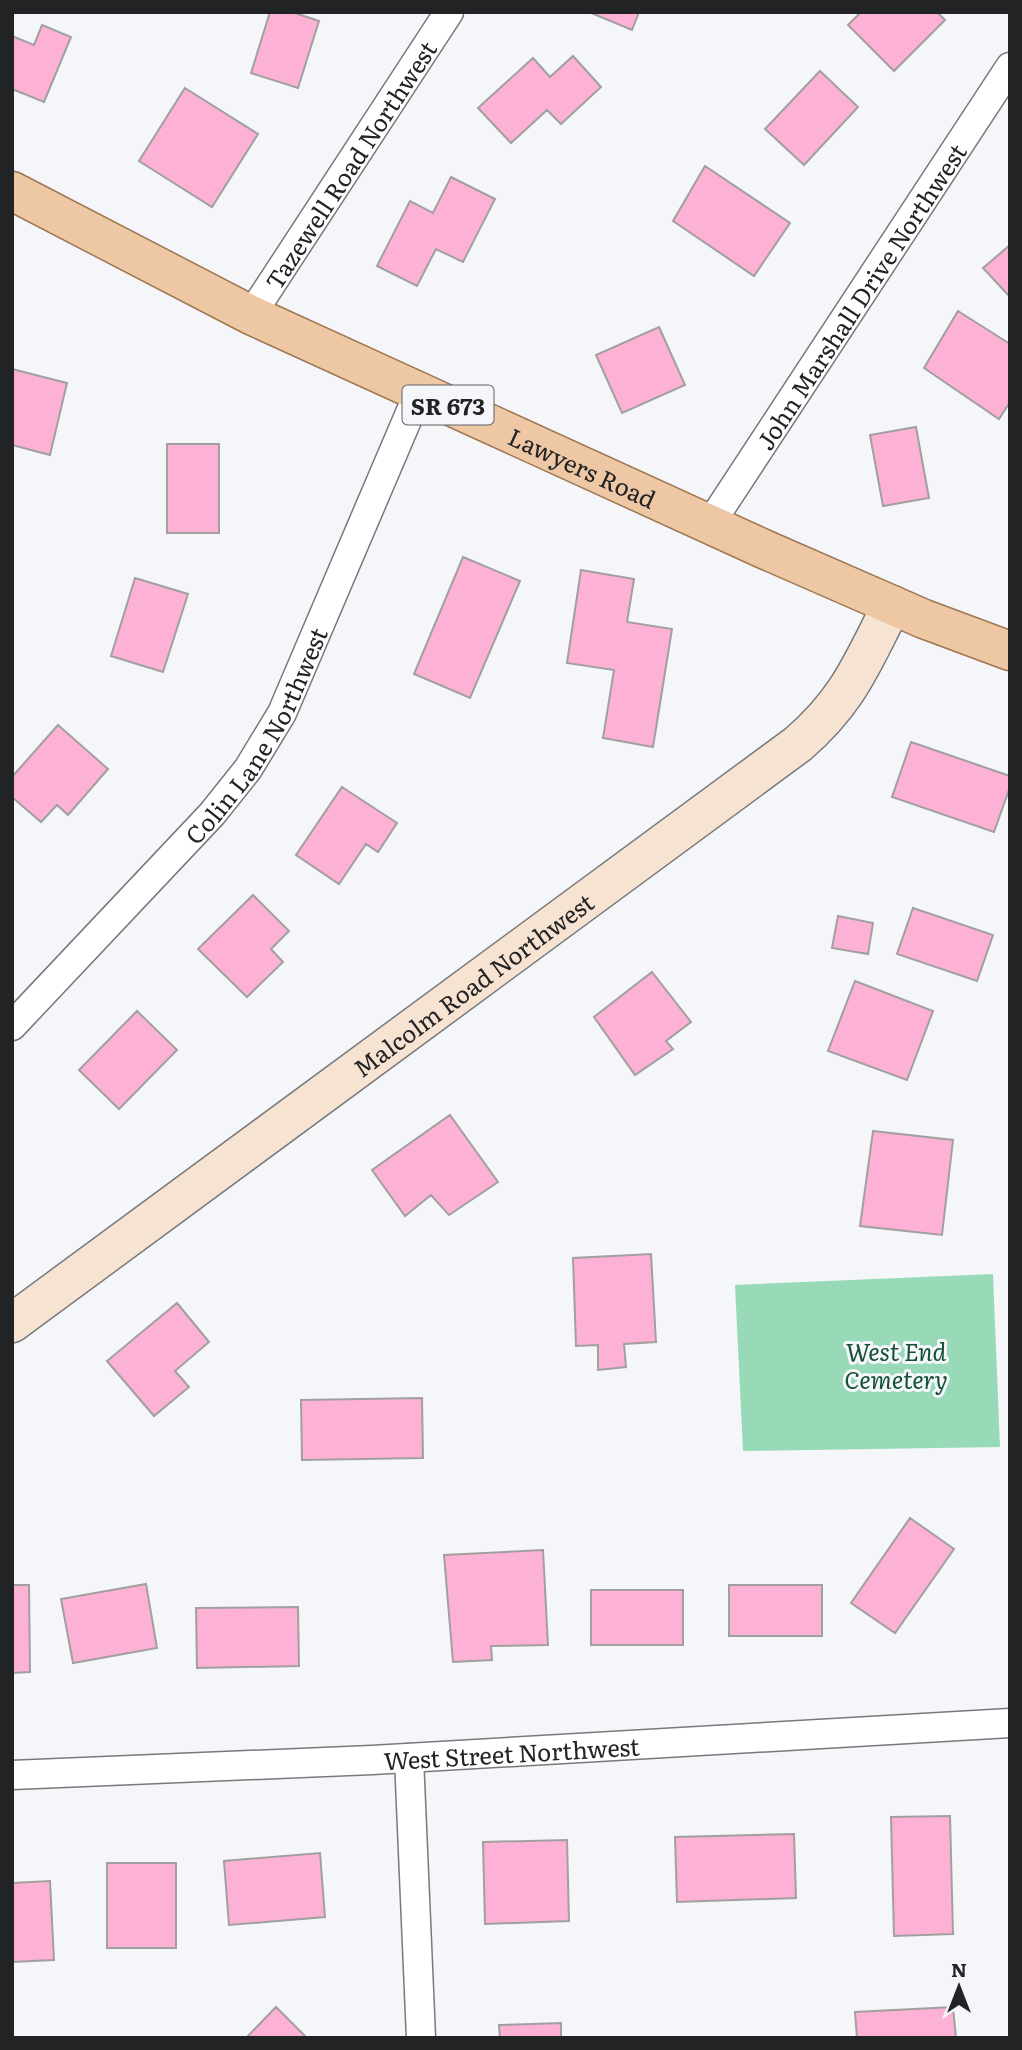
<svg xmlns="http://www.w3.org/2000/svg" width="1022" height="2050" font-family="Literata,serif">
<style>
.green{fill:#98dab7}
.building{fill:#fcb1d5;stroke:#a29fa0;stroke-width:2}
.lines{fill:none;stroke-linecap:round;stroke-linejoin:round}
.minor-casing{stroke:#78797c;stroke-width:31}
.secondary-casing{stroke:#78797c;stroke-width:41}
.primary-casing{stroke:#9f7651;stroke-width:41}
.minor{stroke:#fff;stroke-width:28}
.secondary{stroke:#f6e3d2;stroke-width:38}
.primary{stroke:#eec7a5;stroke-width:38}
.labels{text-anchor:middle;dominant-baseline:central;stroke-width:6;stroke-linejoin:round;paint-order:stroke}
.shield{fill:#f5f6f9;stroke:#616264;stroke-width:2}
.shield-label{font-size:23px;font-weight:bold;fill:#222324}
.street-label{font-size:24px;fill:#222324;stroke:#f5f6f9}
.park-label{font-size:24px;font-style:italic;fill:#135137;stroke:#f5f6f9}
</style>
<rect width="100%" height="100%" fill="#f5f6f9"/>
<path class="green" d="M993 1274 1000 1447 743 1451 735 1285Z"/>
<path class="building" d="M270 12H292L319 21 298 88 251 73Z
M589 12H639L632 30Z
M861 12H937L945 20 894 71 848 25Z
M42 25 71 37 44 102 12 89V36L34 45Z
M573 56 601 87 561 124 547 110 511 143 478 108 533 58 550 77Z
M820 71 858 107 804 165 765 129Z
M185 88 258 134 212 207 139 161Z
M705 166 790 223 754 276 673 221Z
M451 177 495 199 463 262 436 249 417 286 377 266 410 201 433 213Z
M1010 245V297L983 268Z
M958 311 1010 344V402L999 419 924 368Z
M659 327 685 385 622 413 596 355Z
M12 369 67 383 50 455 12 445Z
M916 427 929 498 883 506 870 435Z
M167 444H219V533H167Z
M463 557 520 581 470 698 414 674Z
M581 570 634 579 627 622 672 629 653 747 603 738 614 670 567 663Z
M135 578 188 594 163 672 111 656Z
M58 725 108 769 68 815 57 805 41 822 12 797V777Z
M911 742 1010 776V787L994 832 892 797Z
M342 787 397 823 378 852 366 844 339 884 296 855Z
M253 895 289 931 271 949 283 962 247 997 198 949Z
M913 908 993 935 977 981 897 954Z
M838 916 873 923 868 954 832 948Z
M652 972 691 1022 666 1041 673 1049 635 1075 594 1017Z
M855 981 933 1011 907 1080 828 1051Z
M137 1011 177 1050 119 1109 79 1070Z
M450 1115 498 1182 449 1215 431 1195 405 1216 372 1170Z
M873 1131 953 1140 942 1235 860 1226Z
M651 1254 656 1342 624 1344 626 1367 598 1370V1345L576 1346 573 1258Z
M177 1303 209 1342 175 1371 189 1387 154 1416 107 1361Z
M422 1398 423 1458 302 1460 301 1400Z
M910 1518 954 1549 895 1633 851 1603Z
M543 1550 548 1645 491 1646 492 1660 453 1662 444 1555Z
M146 1584 157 1648 73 1663 61 1599Z
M12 1585H29L30 1672 12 1673Z
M729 1585H822V1636H729Z
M591 1590H683V1645H591Z
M298 1607 299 1666 197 1668 196 1608Z
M950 1816 953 1934 894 1936 891 1817Z
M794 1834 796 1898 677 1902 675 1837Z
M567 1840 569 1921 485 1924 483 1842Z
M320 1853 325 1917 229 1925 224 1861Z
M107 1863H176V1948H107Z
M50 1881 54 1960 12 1962V1883Z
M276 2007 307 2038H246Z
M953 2007 956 2038H857L855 2012Z
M561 2023V2038H500L499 2025Z"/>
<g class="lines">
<defs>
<g id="minor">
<path id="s1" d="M251 315 449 12"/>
<path id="s2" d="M710 524 1010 67"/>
<path id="s3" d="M12 1026 212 814 248 769 282 713 419 392"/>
<path d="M409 1758 421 2038"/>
<path id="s4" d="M12 1775 372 1760 1010 1723"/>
</g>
<g id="secondary">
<path id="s5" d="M12 1323 798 744C849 700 862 663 892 605"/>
</g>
<g id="primary">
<path id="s6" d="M12 191 251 315 766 550 924 619 1010 651"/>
</g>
</defs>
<use href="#minor" class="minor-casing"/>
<use href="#secondary" class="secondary-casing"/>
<use href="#primary" class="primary-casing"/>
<use href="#minor" class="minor"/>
<use href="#secondary" class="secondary"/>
<use href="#primary" class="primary"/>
</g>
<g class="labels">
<rect class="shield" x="402.5" y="385.5" width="91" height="39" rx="5"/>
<g class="shield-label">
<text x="448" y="405">SR 673</text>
</g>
<g class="street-label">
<text stroke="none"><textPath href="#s1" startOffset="180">Tazewell Road Northwest</textPath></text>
<text stroke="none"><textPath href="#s2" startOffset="273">John Marshall Drive Northwest</textPath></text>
<text stroke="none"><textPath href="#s6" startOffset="634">Lawyers Road</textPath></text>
<text stroke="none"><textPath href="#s3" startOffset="382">Colin Lane Northwest</textPath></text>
<text stroke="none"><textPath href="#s5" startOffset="572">Malcolm Road Northwest</textPath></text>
<text stroke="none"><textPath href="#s4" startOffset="500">West Street Northwest</textPath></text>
</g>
<g class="park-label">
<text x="896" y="1350">West End<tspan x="896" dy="28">Cemetery</tspan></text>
</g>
</g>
<rect width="1022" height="2050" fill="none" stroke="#222324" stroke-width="28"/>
<g transform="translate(959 1987)" stroke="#f5f6f9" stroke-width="5" paint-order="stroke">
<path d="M0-5L12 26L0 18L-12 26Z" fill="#222324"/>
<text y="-10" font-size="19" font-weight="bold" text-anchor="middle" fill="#222324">N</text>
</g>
</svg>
